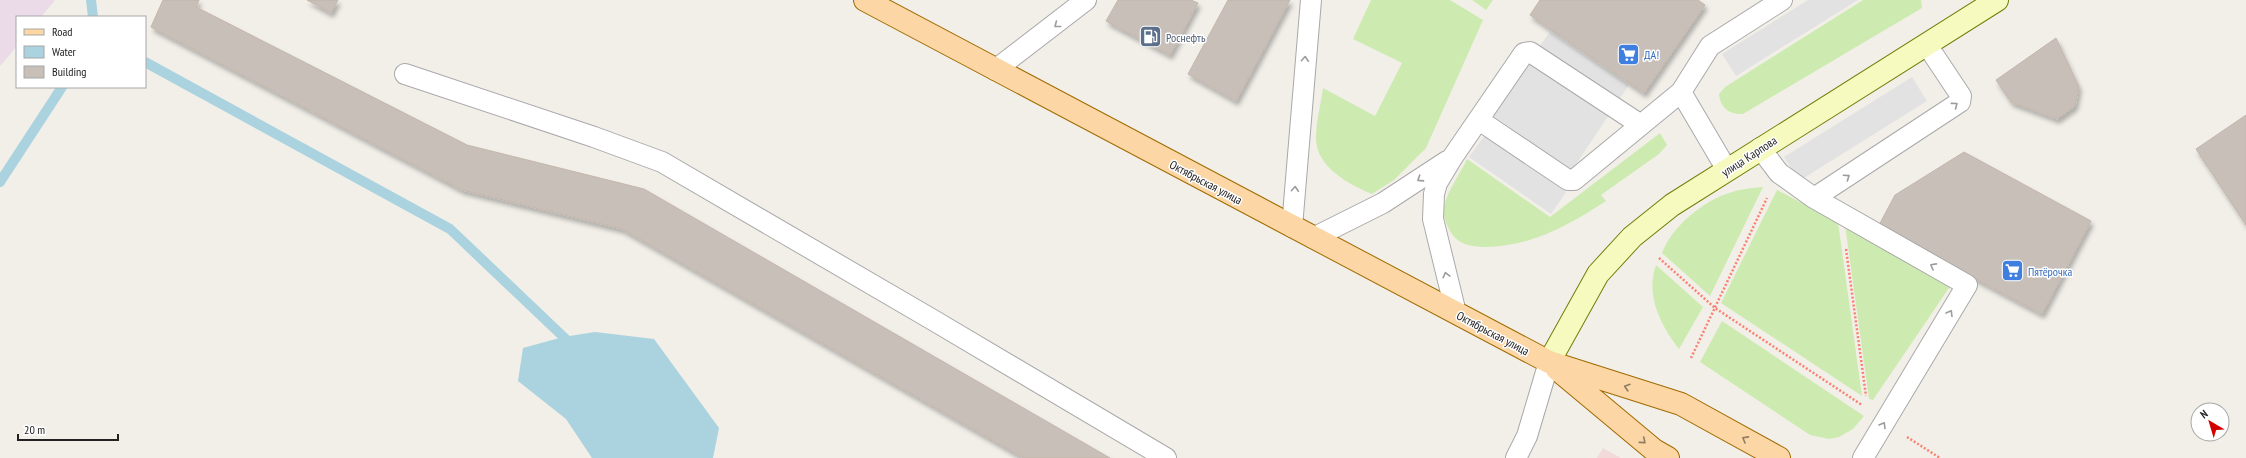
<svg xmlns="http://www.w3.org/2000/svg" width="2246" height="458" font-family="'PT Sans Narrow',sans-serif">
<style>
.commercial{fill:#f2dad9}
.industrial{fill:#ebdbe8}
.grass{fill:#cdebb0}
.parking{fill:#e2e2e2}
.water{fill:#aad3df}
.lines{fill:none;stroke-linecap:round;stroke-linejoin:round}
.stream{stroke:#aad3df;stroke-width:10}
.building{fill:#c7bfb8;stroke:#c4b6ab;filter:url(#shadow)}
.service-casing{stroke:#a9a9a9;stroke-width:22}
.secondary-casing{stroke:#707d05;stroke-width:24}
.primary-casing{stroke:#a06b00;stroke-width:24}
.path{stroke:#fa8072;stroke-width:2.5;stroke-dasharray:2 2;stroke-linecap:butt}
.service{stroke:#fff;stroke-width:20}
.secondary{stroke:#f7fabf;stroke-width:22}
.primary{stroke:#fcd6a4;stroke-width:22}
.oneway{stroke:#9c9c9c}
.oneway2{stroke:#8f7c63}
.labels{text-anchor:middle;dominant-baseline:central;stroke-width:3;stroke-linejoin:round;paint-order:stroke}
.service-label{font-size:12px;fill:#4e5e75;stroke:#fff;text-anchor:start}
.shop-label{font-size:12px;fill:#366cbe;stroke:#fff;text-anchor:start}
.street-label{font-size:12px;fill:#222;stroke:#fff}
</style>
<defs>
<filter id="shadow"><feDropShadow dx="2.5" dy="4.5" stdDeviation="2" flood-color="#0004"/></filter>
</defs>
<rect width="100%" height="100%" fill="#f2efe9"/>
<path class="commercial" d="M1603 448 1621 458H1597Z"/>
<path class="industrial" d="M0 0H55L41 17H17V46L0 66Z"/>
<path class="grass" d="M1371 0H1450L1483 20 1426 148 1394 180 1372 194C1350 185 1315 167 1316 137 1316 121 1321 104 1323 88L1375 116 1402 63 1353 39Z
M1472 0H1493L1486 10Z
M1863 0H1921L1922 8 1743 114C1730 115 1720 108 1719 94L1725 87Z
M1660 133 1667 145 1659 154 1601 195 1606 201C1568 226 1528 248 1482 247 1470 246 1460 245 1452 234 1447 226 1442 216 1444 206 1448 190 1460 174 1467 159L1550 217Z
M1763 187 1710 296 1662 253C1672 226 1704 200 1732 192 1742 189 1752 188 1763 187Z
M1777 190 1838 222 1862 396 1721 303Z
M1845 225 1951 285 1873 400 1869 399Z
M1656 265 1703 307 1679 349C1661 326 1645 295 1656 265Z
M1722 321 1864 416 1853 429 1839 437 1829 439 1810 435 1700 362Z"/>
<path class="parking" d="M1808 0H1858L1736 76 1722 54Z
M1550 32 1629 85 1618 101 1539 47Z
M1529 61 1609 115 1572 170 1492 115Z
M1912 77 1927 101 1799 181 1784 157Z
M1485 135 1566 192 1551 214 1469 157Z"/>
<path class="water" d="M595 332 654 339 719 428 713 458H592L566 419 518 381 523 348 563 337Z"/>
<g class="lines">
<path class="stream" d="M91 0 93 17
M145 62 450 229 572 345
M0 182 62 87"/>
</g>
<path class="building" d="M163 0H199L196 7 467 145 644 189 1110 458H1024L622 229 462 190 151 27Z
M307 0H338L331 13Z
M1118 0H1191L1198 3 1170 55 1106 21Z
M1228 0H1290L1236 101 1188 74Z
M1540 0H1698L1705 5 1644 93 1530 15Z
M2056 38 2079 87 2075 106 2057 119 2011 102 1996 80Z
M2246 115V225L2196 149Z
M1964 152 2091 221 2042 314 1878 227 1895 195Z"/>
<g class="lines">
<defs>
<path id="service" d="M995 70 1086 0
M405 74 594 137 662 162 933 320 1166 458
M1681 92 1727 170
M1479 120 1568 180H1574L1681 92 1710 46 1782 0
M1760 148 1779 173 1814 198 1967 285 1863 458
M1814 198 1960 102 1961 96 1927 45
M1292 227 1311 0
M1313 238 1383 203 1447 161
M1456 313 1433 219 1434 194 1437 183 1452 158 1524 53 1530 52 1641 125
M1516 458 1527 436 1549 362"/>
<path id="secondary" d="M1549 362 1598 274 1632 237 1672 205 1997 0"/>
<path id="primary" d="M865 0 1549 362 1681 404 1779 458
M1557 369 1654 450 1668 458"/>
</defs>
<use href="#service" class="service-casing"/>
<use href="#secondary" class="secondary-casing"/>
<use href="#primary" class="primary-casing"/>
<path class="path" d="M1846 249 1866 396
M1659 258 1715 308 1862 405
M1691 358 1767 198
M1907 437 1940 458"/>
<use href="#service" class="service"/>
<use href="#secondary" class="secondary"/>
<use href="#primary" class="primary"/>
</g>
<defs><path id="oneway-chevron" d="M-2-3.5L2.5 0L-2 3.5" fill="none" stroke-width="1.6" stroke-linecap="round" stroke-linejoin="round"/></defs>
<g class="oneway">
<use href="#oneway-chevron" transform="translate(1057 25) rotate(142)"/>
<use href="#oneway-chevron" transform="translate(1305 59) rotate(-86)"/>
<use href="#oneway-chevron" transform="translate(1955 105) rotate(-37)"/>
<use href="#oneway-chevron" transform="translate(1847 177) rotate(-34)"/>
<use href="#oneway-chevron" transform="translate(1420 179) rotate(147)"/>
<use href="#oneway-chevron" transform="translate(1295 189) rotate(-86)"/>
<use href="#oneway-chevron" transform="translate(1933 266) rotate(-151)"/>
<use href="#oneway-chevron" transform="translate(1446 275) rotate(-104)"/>
<use href="#oneway-chevron" transform="translate(1950 313) rotate(-59)"/>
<use href="#oneway-chevron" transform="translate(1883 425) rotate(-59)"/>
</g>
<g class="oneway2">
<use href="#oneway-chevron" transform="translate(1627 387) rotate(-163)"/>
<use href="#oneway-chevron" transform="translate(1745 439) rotate(-151)"/>
<use href="#oneway-chevron" transform="translate(1643 441) rotate(40)"/>
</g>
<defs>
<symbol id="fuel-square" viewBox="-11 -11 22 22"><rect x="-9" y="-9" width="18" height="18" rx="4" fill="#5c6f8a" stroke="#fff"/><path d="M-5.5-6h7V0h2V4h1.3V-2.5L3-4.5l.8-.8L6-3V5H2.5V1h-1V6h-7ZM-4.2-4.7v3.2H.2V-4.7Z" fill="#fff"/></symbol>
<symbol id="supermarket-square" viewBox="-11 -11 22 22"><rect x="-9" y="-9" width="18" height="18" rx="4" fill="#3f7fe0" stroke="#fff"/><path d="M-6-5.5h2.5l.6 2H6L4.5 2H-2.5L-4.4-4H-6ZM-1.5 3.2a1.3 1.3 0 1 0 .1 0ZM3 3.2a1.3 1.3 0 1 0 .1 0Z" fill="#fff"/></symbol>
</defs>
<g fill-rule="evenodd">
<use href="#fuel-square" x="1138" y="24" width="25" height="25"/>
<use href="#supermarket-square" x="1616" y="42" width="25" height="25"/>
<use href="#supermarket-square" x="2000" y="258" width="25" height="25"/>
</g>
<g class="labels">
<g class="service-label">
<text x="1166" y="37">Роснефть</text>
</g>
<g class="shop-label">
<text x="1644" y="54">ДА!</text>
<text x="2028" y="271">Пятёрочка</text>
</g>
<g class="street-label">
<text transform="translate(1749 156) rotate(-33)">улица Карпова</text>
<text transform="translate(1206 182) rotate(28)">Октябрьская улица</text>
<text transform="translate(1493 333) rotate(28)">Октябрьская улица</text>
</g>
</g>
<rect x="16" y="16" width="130" height="72" fill="#ffffff" stroke="#a7a7a7"/>
<rect x="24" y="29" width="20" height="6" fill="#fcd6a4" stroke="#a7a7a7"/>
<text x="52" y="36" font-size="12" fill="#222222">Road</text>
<rect x="24" y="46" width="20" height="12" fill="#aad3df" stroke="#a7a7a7"/>
<text x="52" y="56" font-size="12" fill="#222222">Water</text>
<rect x="24" y="66" width="20" height="12" fill="#c7bfb8" stroke="#a7a7a7"/>
<text x="52" y="76" font-size="12" fill="#222222">Building</text>
<g transform="translate(2210 422) rotate(322)"><circle r="19" fill="#ffffff" stroke="#a7a7a7"/>
<path d="M0-3L7 15L0 10L-7 15Z" fill="#d40000"/>
<text y="-6" font-size="11" font-weight="bold" text-anchor="middle" fill="#222222">N</text>
</g>
<path d="M18 434v6h100v-6" fill="none" stroke="#222222" stroke-width="2"/>
<text x="24" y="434" font-size="12" fill="#222222" stroke="#ffffff" stroke-width="3" paint-order="stroke">20 m</text>
</svg>
